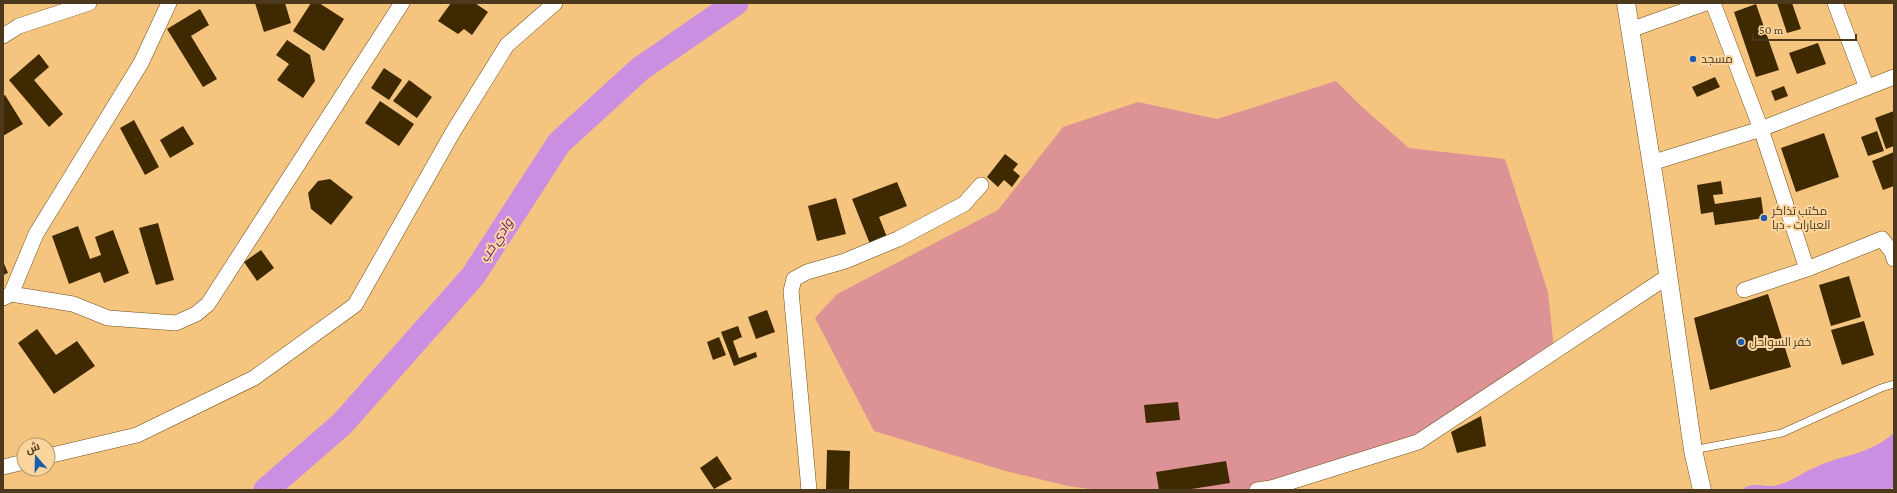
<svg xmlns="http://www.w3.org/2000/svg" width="1897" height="493" font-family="'Crimson Pro',Cairo,serif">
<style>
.green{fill:#dd9295}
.water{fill:#ca8fe1}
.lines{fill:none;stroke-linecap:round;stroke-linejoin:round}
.river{stroke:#ca8fe1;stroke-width:25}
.building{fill:#3f2901}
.service-casing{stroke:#6e4e17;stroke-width:8}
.minor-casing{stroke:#6e4e17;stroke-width:16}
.tertiary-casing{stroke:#6e4e17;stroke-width:19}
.service{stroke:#fff;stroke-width:7}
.minor{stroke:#fff;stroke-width:15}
.tertiary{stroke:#fff;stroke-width:18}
.poi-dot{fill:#1b5cad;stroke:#fbd59e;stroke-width:1.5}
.labels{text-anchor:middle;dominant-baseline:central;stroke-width:4;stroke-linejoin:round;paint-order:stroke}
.poi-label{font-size:12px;fill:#4c391c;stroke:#fbd59e;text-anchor:start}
.water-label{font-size:13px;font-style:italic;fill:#5e1275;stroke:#fbd59e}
</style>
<rect width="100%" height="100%" fill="#f5c580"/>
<path class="green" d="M1336 81 1362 107 1409 148 1505 159 1548 292 1555 358 1415 447 1278 490H1098L1068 486 1002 470 874 431 815 318 837 294 998 210 1063 127 1138 102 1217 119Z"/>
<path class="water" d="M1894 433V487L1888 490H1742C1751 481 1763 487 1774 486 1790 483 1801 473 1816 467 1844 454 1869 455 1894 433Z"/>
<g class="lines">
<path class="river" d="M266 490 342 424 473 276 559 143 640 69 736 3"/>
</g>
<path class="building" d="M255 3H285L291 23 264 32Z
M311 3H319L344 19 324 51 293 31Z
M451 3H475L488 12 472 35 464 29 458 34 438 21Z
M1777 3H1792L1801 29 1787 33Z
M1756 4 1779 70 1756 77 1734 12Z
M200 9 209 25 191 36 217 79 203 87 167 29Z
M287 40 310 55 315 81 303 98 277 80 289 64 276 55Z
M1818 43 1826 64 1797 74 1789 53Z
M39 54 49 67 34 80 63 114 49 127 9 80Z
M384 68 402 80 389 100 371 88Z
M1715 77 1720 87 1697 97 1692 87Z
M409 80 432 97 417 118 393 101Z
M1784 86 1788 96 1775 101 1771 91Z
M5 95 23 124 3 136V96Z
M380 101 414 124 399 146 365 123Z
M1894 111V146L1886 149 1875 118Z
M134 120 159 167 145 175 120 128Z
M183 126 194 144 170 158 160 140Z
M1877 131 1884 151 1868 156 1861 137Z
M1824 133 1839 177 1796 192 1781 148Z
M1894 152V186L1883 190 1872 161Z
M1005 154 1018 164 1013 170 1020 176 1012 187 1004 180 998 187 987 177Z
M330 179 353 197 331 225 311 209 308 193 318 181Z
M1721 181 1723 194 1713 195 1715 204 1761 197 1764 218 1715 225 1713 212 1701 214 1697 185Z
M897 182 907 206 879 217 887 237 870 244 852 199Z
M836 198 846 234 817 241 808 206Z
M158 223 174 280 156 285 139 228Z
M78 226 90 259 101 255 95 237 113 230 129 273 104 283 100 272 69 284 52 236Z
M261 250 274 268 257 281 244 262Z
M3 261 8 273 3 275Z
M1849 276 1861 317 1831 326 1819 285Z
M1768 294 1791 367 1710 390 1694 318Z
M767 310 775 332 756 339 748 317Z
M1864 321 1874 355 1842 365 1831 330Z
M738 326 742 337 733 341 739 358 756 352 757 357 734 366 721 332Z
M37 329 56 355 77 341 95 366 54 394 18 343Z
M719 337 726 355 713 360 707 342Z
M1178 402 1180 420 1146 423 1144 405Z
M1481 416 1486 446 1457 453 1451 432Z
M827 450 850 451 849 490H826Z
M717 456 732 479 714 489 700 468Z
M1226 461 1230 483 1185 490H1159L1156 472Z"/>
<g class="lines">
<defs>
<path id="service" d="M1693 450 1782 433 1881 388 1894 384"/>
<path id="minor" d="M1713 3 1761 129 1807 269 1744 290
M1835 3 1867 88
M1630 30 1706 3
M3 36 19 26 89 3
M1651 163 1761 129 1894 77
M1807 269 1882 239 1892 252 1894 259
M11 294 36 234 141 63 169 3
M3 298 11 294 73 304 108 318 176 323 196 314 208 304 402 3
M48 456 137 435 254 378 355 305 453 132 507 45 555 3
M3 467 24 462
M809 490 791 291 794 279 807 272 845 261 898 239 964 204 981 185
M1257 490 1271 488 1418 442 1667 277"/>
<path id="tertiary" d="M1626 3 1658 204 1693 450 1702 490"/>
</defs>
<use href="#service" class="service-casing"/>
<use href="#minor" class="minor-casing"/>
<use href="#tertiary" class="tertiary-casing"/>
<use href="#service" class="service"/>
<use href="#minor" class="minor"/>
<use href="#tertiary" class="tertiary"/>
</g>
<g class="poi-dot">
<circle cx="1693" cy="59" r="4"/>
<circle cx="1764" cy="218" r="4"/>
<circle cx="1741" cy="342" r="4"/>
</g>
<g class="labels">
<g class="poi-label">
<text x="1701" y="59">مسجد</text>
<text x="1772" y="211">مكتب تذاكر<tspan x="1772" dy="14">العبارات - دبا</tspan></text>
<text x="1749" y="342">خفر السواحل</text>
</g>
<g class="water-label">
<text transform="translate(496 240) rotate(-57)">وادي خب</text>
</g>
</g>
<rect width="1897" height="493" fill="none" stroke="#4c391c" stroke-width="8"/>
<g transform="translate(36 457) rotate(340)"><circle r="19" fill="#fbd59e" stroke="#b5976a"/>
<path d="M0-3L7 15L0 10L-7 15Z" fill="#1b5cad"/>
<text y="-6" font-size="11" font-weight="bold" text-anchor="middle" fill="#4c391c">ش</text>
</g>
<path d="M1753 34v6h103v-6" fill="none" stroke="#4c391c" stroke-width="2"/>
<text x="1759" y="34" font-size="12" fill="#4c391c" stroke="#fbd59e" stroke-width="3" paint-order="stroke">50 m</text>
</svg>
